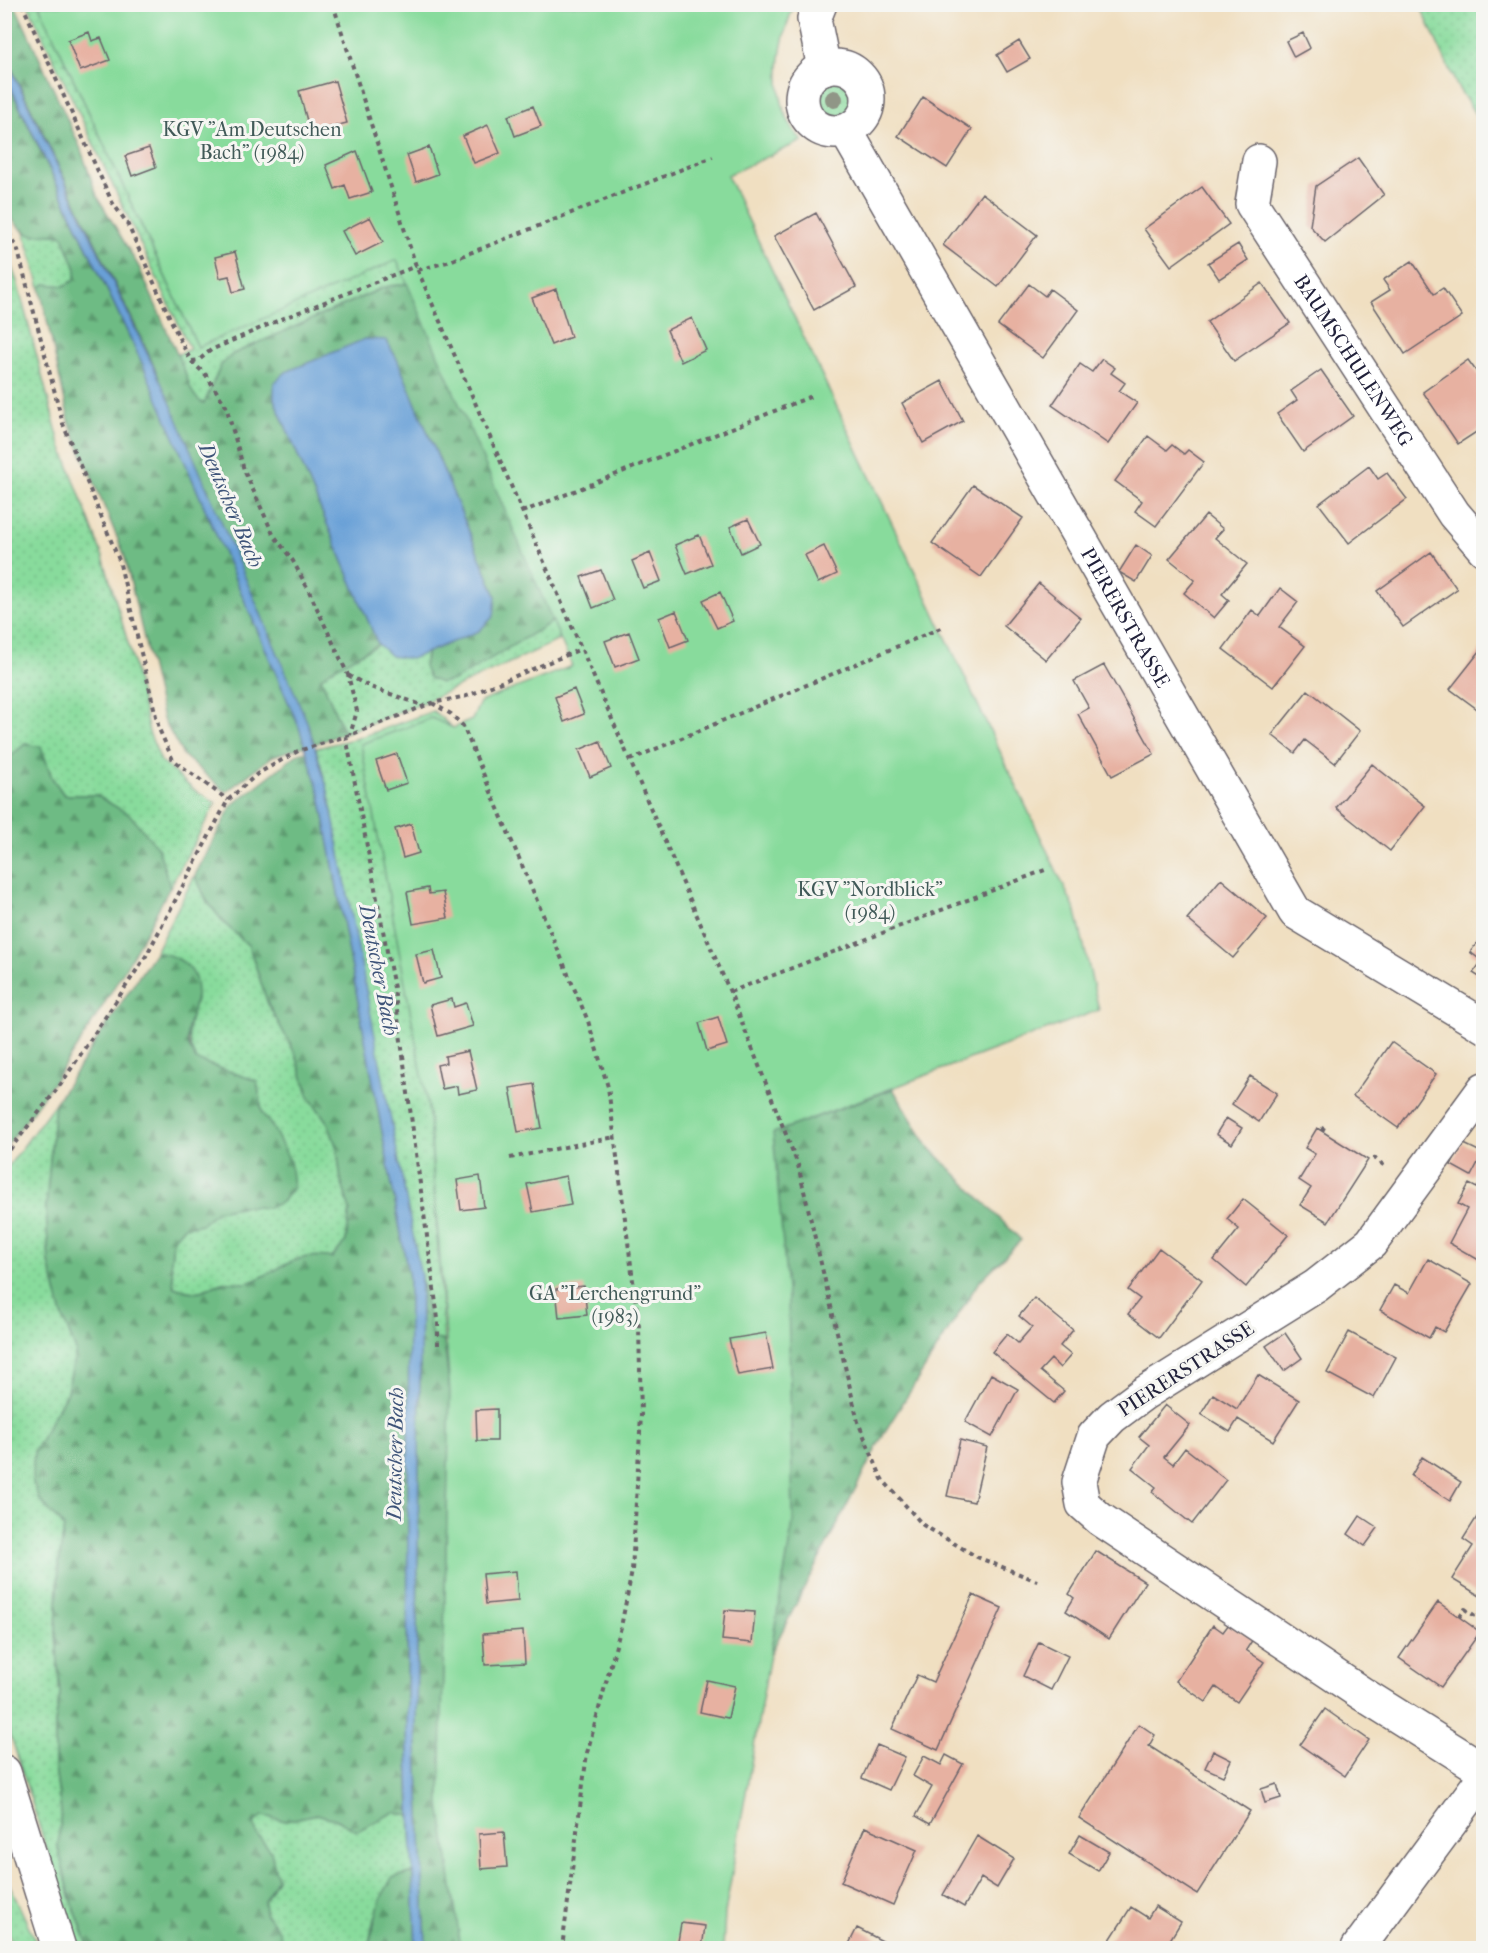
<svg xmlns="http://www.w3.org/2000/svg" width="1488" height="1953" font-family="'IM FELL French Canon',serif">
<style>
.grass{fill:url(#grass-dots);stroke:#557e6c;stroke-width:1.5}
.forest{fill:url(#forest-firs);stroke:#486e60;stroke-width:1.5}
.green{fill:#88db9c;stroke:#557e6c;stroke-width:1.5}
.water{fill:#69a0d7;stroke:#466189;stroke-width:1.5}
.building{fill:#e7b1a1}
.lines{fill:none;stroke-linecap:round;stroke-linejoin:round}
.street-casing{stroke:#6a646a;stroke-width:36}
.primary-casing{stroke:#6a646a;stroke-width:36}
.path{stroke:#6a646a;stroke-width:4;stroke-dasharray:4.5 4.5;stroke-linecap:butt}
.street{stroke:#fff;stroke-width:33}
.primary{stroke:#fff;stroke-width:33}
.tree{fill:#909687}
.labels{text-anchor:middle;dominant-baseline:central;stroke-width:6;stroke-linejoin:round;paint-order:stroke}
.park-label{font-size:20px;fill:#415a58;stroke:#f6f6f2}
.street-label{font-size:20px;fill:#22223b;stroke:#f6f6f2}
.water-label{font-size:21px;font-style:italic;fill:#3e5479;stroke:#f6f6f2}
</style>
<defs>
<pattern id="grass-dots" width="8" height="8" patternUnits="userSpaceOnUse" patternTransform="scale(1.5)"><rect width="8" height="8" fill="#88db9c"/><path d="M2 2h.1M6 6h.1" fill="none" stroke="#75bc87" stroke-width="1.8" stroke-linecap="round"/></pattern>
<pattern id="forest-firs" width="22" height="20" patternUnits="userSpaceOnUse" patternTransform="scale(1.5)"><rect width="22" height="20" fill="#6ebb84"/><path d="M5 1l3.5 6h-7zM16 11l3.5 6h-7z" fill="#5a986d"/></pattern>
</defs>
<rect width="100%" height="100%" fill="#f6f6f2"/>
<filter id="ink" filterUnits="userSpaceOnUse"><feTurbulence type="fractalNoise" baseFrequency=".0167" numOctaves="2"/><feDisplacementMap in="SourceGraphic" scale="12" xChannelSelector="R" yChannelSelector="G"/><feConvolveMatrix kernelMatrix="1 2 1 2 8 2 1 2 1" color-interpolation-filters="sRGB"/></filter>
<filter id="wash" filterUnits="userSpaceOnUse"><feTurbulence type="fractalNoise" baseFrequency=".008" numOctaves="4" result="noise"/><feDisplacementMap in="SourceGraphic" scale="24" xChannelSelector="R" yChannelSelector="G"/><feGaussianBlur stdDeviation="1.35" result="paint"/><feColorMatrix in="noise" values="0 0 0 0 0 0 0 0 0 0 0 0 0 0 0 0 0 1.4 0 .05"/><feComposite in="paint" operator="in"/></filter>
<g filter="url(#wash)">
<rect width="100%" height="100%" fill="#f0dfc1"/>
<path class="grass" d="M28 5H39L198 347 402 257 413 283 384 287 233 354 221 365 204 405C187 393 185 372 176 355L190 349Z
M1420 5H1483V126L1457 86Z
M816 100a19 19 0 1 1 38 0a19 19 0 1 1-38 0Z
M24 231C36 237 49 230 63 236L76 269 75 280 64 286 45 284 40 288Z
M4 247 17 281 59 440 103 557 131 653 149 732 161 761 194 790 216 803 170 887 158 848 96 795H64L52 778 41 747 25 744 5 761Z
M557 619 559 640 418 705 344 733 321 678C330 668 364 653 378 644 394 659 407 661 427 652L425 659Z
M433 711 453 728 380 835 429 1113 444 1341 432 1339 328 791 316 748 358 738Z
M195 875 207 901 224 923 249 946 268 1004 296 1055 309 1097 328 1123 337 1148 341 1180 350 1210 346 1241 332 1258C294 1251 283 1270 250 1282 241 1285 231 1280 222 1283 200 1291 198 1296 174 1287L171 1262 173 1239 184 1227 202 1224 217 1211 243 1206 267 1208 282 1202 293 1186 273 1128 262 1113 257 1081 196 1060C184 1035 188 1025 196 999L155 952Z
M55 1103 46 1207 49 1262 62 1315 76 1351 67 1392 34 1452 39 1499 64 1527 59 1564 56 1632 60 1695 55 1723V1768L61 1811 58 1848 71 1899 89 1948H78L5 1718V1171Z
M394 1812 410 1816 413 1872 392 1878 373 1923 368 1948H284L279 1931 265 1914 264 1901 277 1879 271 1851 257 1835 254 1823 263 1815 286 1821 316 1814 335 1819 357 1831Z
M5 1875 35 1940 39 1948H13L5 1921Z"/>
<path class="forest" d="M5 5H15L80 147 97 196 139 267 185 372C189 385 192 397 204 404L221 365 233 354 385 287 413 283 557 619 455 680 441 683 429 678 424 667 427 652 479 630 496 596 397 359 386 340 274 399 378 644C364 653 330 668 321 678L344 733 315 744 147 350 5 54Z
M4 75 144 367 299 727 305 746 273 756 226 792 183 755 163 719 124 554 70 425 40 288 45 284 64 286 75 280 76 269 63 236C48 230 42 237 29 234 20 232 11 217 5 210Z
M25 744 41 747 52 778 64 795H96L130 815 158 848 170 887C123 977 68 1067 5 1148V761Z
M307 751 320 795 409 1278 407 1728 410 1816 394 1812 357 1831 335 1819 316 1814 286 1821 263 1816 254 1822 257 1835 271 1851 277 1879 264 1901 265 1913 279 1931 284 1948H89L71 1899 58 1848 61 1811 55 1768V1723L60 1695 56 1632 59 1564 64 1527 39 1499 32 1479 34 1452 67 1392 76 1351 62 1315 49 1262 46 1207 55 1103 155 952C182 956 203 970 195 1002 192 1016 185 1029 188 1043 189 1049 194 1055 196 1060L257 1081 262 1113 273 1128 290 1161 293 1187 282 1202 267 1208 243 1206 217 1211 202 1224 184 1227 173 1239 171 1262 174 1287C198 1296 200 1291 222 1283 231 1280 241 1285 250 1282 282 1270 294 1251 332 1258L346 1241 350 1210 341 1180 337 1148 328 1123 309 1097 296 1055 268 1004 249 946 224 923 207 901 195 875 232 805 299 753Z
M893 1089 927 1145 1021 1240 978 1283 884 1433 770 1655 793 1522 788 1301 773 1133Z
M421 1277 432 1338 444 1341 450 1393 440 1803 461 1948H426L416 1726Z
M413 1872 416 1948H368L380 1900 392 1878Z"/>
<path class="green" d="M39 5H794C777 48 768 103 802 141L727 175 1076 912 1099 1010 773 1133 788 1301 793 1522 725 1913 723 1948H461L440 1803 450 1393 429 1113 361 744 432 718 453 728 472 720 480 702 572 666 397 260 198 347Z"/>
<path class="water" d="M4 54 167 395 308 724 328 791 421 1277 416 1726 426 1948H416L407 1728 409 1278 320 795 299 727 144 367 5 75Z
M365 339 386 340 397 359 496 596 494 616 479 631 411 659 391 656 378 644 274 399V383L286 372Z"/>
<g id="blocks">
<path class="building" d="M89 32 92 41 101 38 110 60 80 71 68 40Z
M1303 33 1310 48 1294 57 1286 41Z
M1019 41 1030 59 1007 72 997 55Z
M335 81 347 123 310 132 299 91Z
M923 97 972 129 947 168 898 136Z
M533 106 541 126 515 136 508 116Z
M488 125 500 153 474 163 463 136Z
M429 147 438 174 416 182 407 155Z
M149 148 156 167 132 176 125 156Z
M357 151 372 192 350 199 345 185 335 189 326 165Z
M1358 158 1384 195 1325 242 1310 226 1316 186Z
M1202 187 1229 224 1171 266 1144 229Z
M982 193 1037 235 998 287 943 245Z
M816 213 856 287 814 310 774 236Z
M370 217 383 242 355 256 342 231Z
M1238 244 1248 260 1219 279 1208 263Z
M235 252 245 289 233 292 229 276 220 278 215 257Z
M1412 261 1434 294 1443 288 1462 316 1405 354 1371 302 1390 290 1383 280Z
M1262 283 1290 323 1234 361 1207 322Z
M1029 284 1045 296 1050 289 1078 310 1043 358 998 325Z
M556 289 571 337 551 345 532 298Z
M692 318 706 350 681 362 667 330Z
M1102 359 1115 368 1111 373 1125 383 1119 391 1137 403 1108 444 1052 405 1080 364 1092 372Z
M1468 360 1484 382V427L1458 444 1423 392Z
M1321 370 1353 416 1303 452 1277 414 1297 400 1291 391Z
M942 381 963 421 923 443 902 403Z
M1148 436 1167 450 1172 445 1184 454 1188 450 1204 462 1156 526 1135 511 1142 501 1115 481Z
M1369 466 1378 479 1387 473 1407 499 1349 543 1319 504Z
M973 485 1023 518 981 577 932 543Z
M1206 515 1223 529 1215 538 1247 564 1222 594 1229 600 1214 618 1184 593 1195 580 1169 559Z
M748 519 760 544 741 553 730 527Z
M699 535 711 564 687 574 675 545Z
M1136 545 1152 556 1136 582 1119 572Z
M824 546 837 574 818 583 805 555Z
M1431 552 1457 589 1403 627 1377 591Z
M650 553 661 581 643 588 632 561Z
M601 570 613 600 593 608 581 577Z
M1039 583 1081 618 1046 660 1004 626Z
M1280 588 1298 602 1279 627 1305 646 1273 687 1223 649 1252 610 1260 616Z
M720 592 733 621 717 628 703 600Z
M676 611 688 640 670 647 659 618Z
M629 632 639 658 615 667 605 641Z
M1484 646V714L1450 689Z
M1104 665 1154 754 1112 776 1078 714 1089 708 1074 681Z
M574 689 584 714 564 722 555 697Z
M1308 690 1360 731 1335 763 1305 740 1295 753 1272 735Z
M600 741 611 768 590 777 579 750Z
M397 754 407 783 386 790 376 761Z
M1372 764 1425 806 1390 851 1336 808Z
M411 824 419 853 403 858 395 829Z
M1221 879 1267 918 1233 958 1187 919Z
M428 888 429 894 443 892 448 918 413 924 407 892Z
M1484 934V980L1473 973 1482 961 1470 952Z
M434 950 441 978 423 983 416 954Z
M452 999 454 1007 466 1003 473 1026 438 1036 430 1005Z
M718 1017 727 1045 707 1051 699 1023Z
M1391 1042 1436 1074 1398 1128 1353 1096Z
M468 1051 477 1090 458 1094 457 1086 442 1089 437 1065 446 1063 445 1056Z
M1250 1076 1277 1093 1259 1122 1232 1104Z
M534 1084 542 1128 518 1132 510 1088Z
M1226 1118 1242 1128 1232 1144 1216 1134Z
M1317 1128 1368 1160 1328 1222 1300 1205 1311 1188 1299 1180 1315 1154 1305 1148Z
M1462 1143 1483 1153 1471 1176 1451 1165Z
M480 1176 484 1207 461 1210 457 1180Z
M566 1176 571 1205 533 1212 527 1184Z
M1482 1180 1484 1181V1263L1449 1243 1467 1209 1458 1204 1469 1184 1477 1188Z
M1243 1199 1288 1235 1246 1287 1214 1260 1239 1229 1227 1219Z
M1159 1248 1202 1280 1159 1338 1128 1314 1140 1299 1128 1290Z
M1428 1259 1472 1284 1444 1332 1435 1327 1429 1338 1380 1310 1394 1285 1409 1293Z
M584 1286 587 1315 559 1318 556 1289Z
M1034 1298 1073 1330 1060 1346 1071 1355 1060 1368 1051 1359 1040 1371 1064 1391 1054 1403 992 1352 1007 1334 1018 1343 1032 1327 1019 1316Z
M1349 1332 1396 1357 1374 1398 1327 1373Z
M766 1333 773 1369 738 1375 729 1339Z
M1285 1333 1302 1358 1284 1371 1266 1346Z
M991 1374 1018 1389 992 1437 965 1422Z
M1258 1375 1299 1400 1273 1441 1238 1419 1230 1432 1201 1414 1213 1394 1237 1409Z
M1165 1405 1190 1425 1164 1457 1173 1464 1185 1448 1226 1480 1192 1524 1152 1492 1156 1487 1132 1468 1149 1445 1139 1437Z
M497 1409V1441H477L476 1410Z
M960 1440 987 1447 974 1502 947 1496Z
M1422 1457 1461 1482 1450 1501 1411 1476Z
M1360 1516 1378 1528 1365 1546 1348 1534Z
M1477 1517 1484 1521V1591L1480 1596 1452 1579 1473 1546 1463 1539Z
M1096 1551 1145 1582 1109 1639 1066 1611 1074 1598 1069 1594Z
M516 1571 518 1601 486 1604 483 1574Z
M973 1595 1002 1608 938 1750 892 1729 917 1675 933 1682Z
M1438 1602 1480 1632 1441 1687 1399 1658Z
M725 1610 755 1612 752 1643 722 1640Z
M1229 1624 1253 1639 1246 1650 1264 1662 1237 1702 1216 1687 1206 1702 1176 1681 1213 1625 1223 1632Z
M523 1631 525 1663 485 1665 483 1634Z
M1039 1642 1068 1656 1051 1690 1023 1676Z
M707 1680 735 1686 728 1718 700 1712Z
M1325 1709 1369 1740 1345 1776 1300 1745Z
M1139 1724 1155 1735 1149 1746 1250 1811 1197 1894 1079 1818Z
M877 1745 905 1757 889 1790 862 1778Z
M1213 1751 1231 1760 1223 1776 1205 1768Z
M946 1755 963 1764 930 1824 916 1816 932 1787 913 1776 924 1756 941 1765Z
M1277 1784 1281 1798 1265 1803 1261 1789Z
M865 1827 917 1850 893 1905 841 1882Z
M504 1832 507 1867 481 1869 479 1834Z
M1080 1835 1109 1852 1098 1871 1069 1854Z
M977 1836 1014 1859 997 1888 981 1878 964 1907 943 1895Z
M1155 1906 1181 1922 1165 1948 1106 1946 1131 1907 1148 1918Z
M681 1923 705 1926 702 1948H677Z
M857 1928 896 1948H847Z"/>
</g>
</g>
<g filter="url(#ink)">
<use href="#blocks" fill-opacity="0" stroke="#6a646a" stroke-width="1.5"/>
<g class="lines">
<defs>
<g id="street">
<path d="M820 4 814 19 824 68"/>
<circle cx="835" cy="99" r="33"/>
<path id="s1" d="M846 131 1295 912 1484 1026"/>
<path id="s2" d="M1259 161 1252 204 1454 514 1484 549"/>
<path d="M1484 1089 1371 1243 1316 1286 1143 1394 1112 1417 1094 1436 1079 1482 1083 1504 1100 1519 1361 1693 1484 1770"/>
<path d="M1358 1948 1484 1777"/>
</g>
<path id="primary" d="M4 1772 59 1948"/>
</defs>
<use href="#street" class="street-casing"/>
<use href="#primary" class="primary-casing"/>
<path class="path" d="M22 4 112 202 127 223 180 340 191 361 206 375 226 406 244 470 273 534 293 561 308 589 348 675 357 711 350 735
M333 4 416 266 730 992 798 1165 858 1422 882 1479 923 1525 977 1557 1037 1581
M4 225 17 247 63 424 119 560 159 729 173 760 228 800
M418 270 447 262 713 157
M192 361 199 360 211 350 279 320 416 266
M522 512 812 396
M348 675 370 687 425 706
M432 703 451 714 463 726 588 1021 608 1087 639 1327 641 1415 632 1571 621 1627 587 1753 562 1948
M346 736 394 988 438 1319V1348
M630 760 943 627
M730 992 1045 870
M1322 1131 1324 1127
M4 1157 61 1084 146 956 228 800 257 774 298 751 350 735 432 703 467 696 581 649
M1373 1157 1386 1167
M510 1158 615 1137
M1459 1617 1465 1609 1484 1622"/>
<use href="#street" class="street"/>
<use href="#primary" class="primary"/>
</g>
<circle class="tree" cx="834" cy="99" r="9"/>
</g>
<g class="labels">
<g class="park-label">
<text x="252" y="129">KGV "Am Deutschen<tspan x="252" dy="23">Bach" (1984)</tspan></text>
<text x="870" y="889">KGV "Nordblick"<tspan x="870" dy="23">(1984)</tspan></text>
<text x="615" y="1293">GA "Lerchengrund"<tspan x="615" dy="23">(1983)</tspan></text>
</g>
<g class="street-label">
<text stroke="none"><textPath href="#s2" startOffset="230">BAUMSCHULENWEG</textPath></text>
<text stroke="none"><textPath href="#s1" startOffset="561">PIERERSTRASSE</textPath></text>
<text transform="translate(1186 1369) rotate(-33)">PIERERSTRASSE</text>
</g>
<g class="water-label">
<text transform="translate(231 505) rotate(67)">Deutscher Bach</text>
<text transform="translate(379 970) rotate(79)">Deutscher Bach</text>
<text transform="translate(395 1454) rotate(-89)">Deutscher Bach</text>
</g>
</g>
<rect width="1488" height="1953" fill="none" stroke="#f6f6f2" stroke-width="24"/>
</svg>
